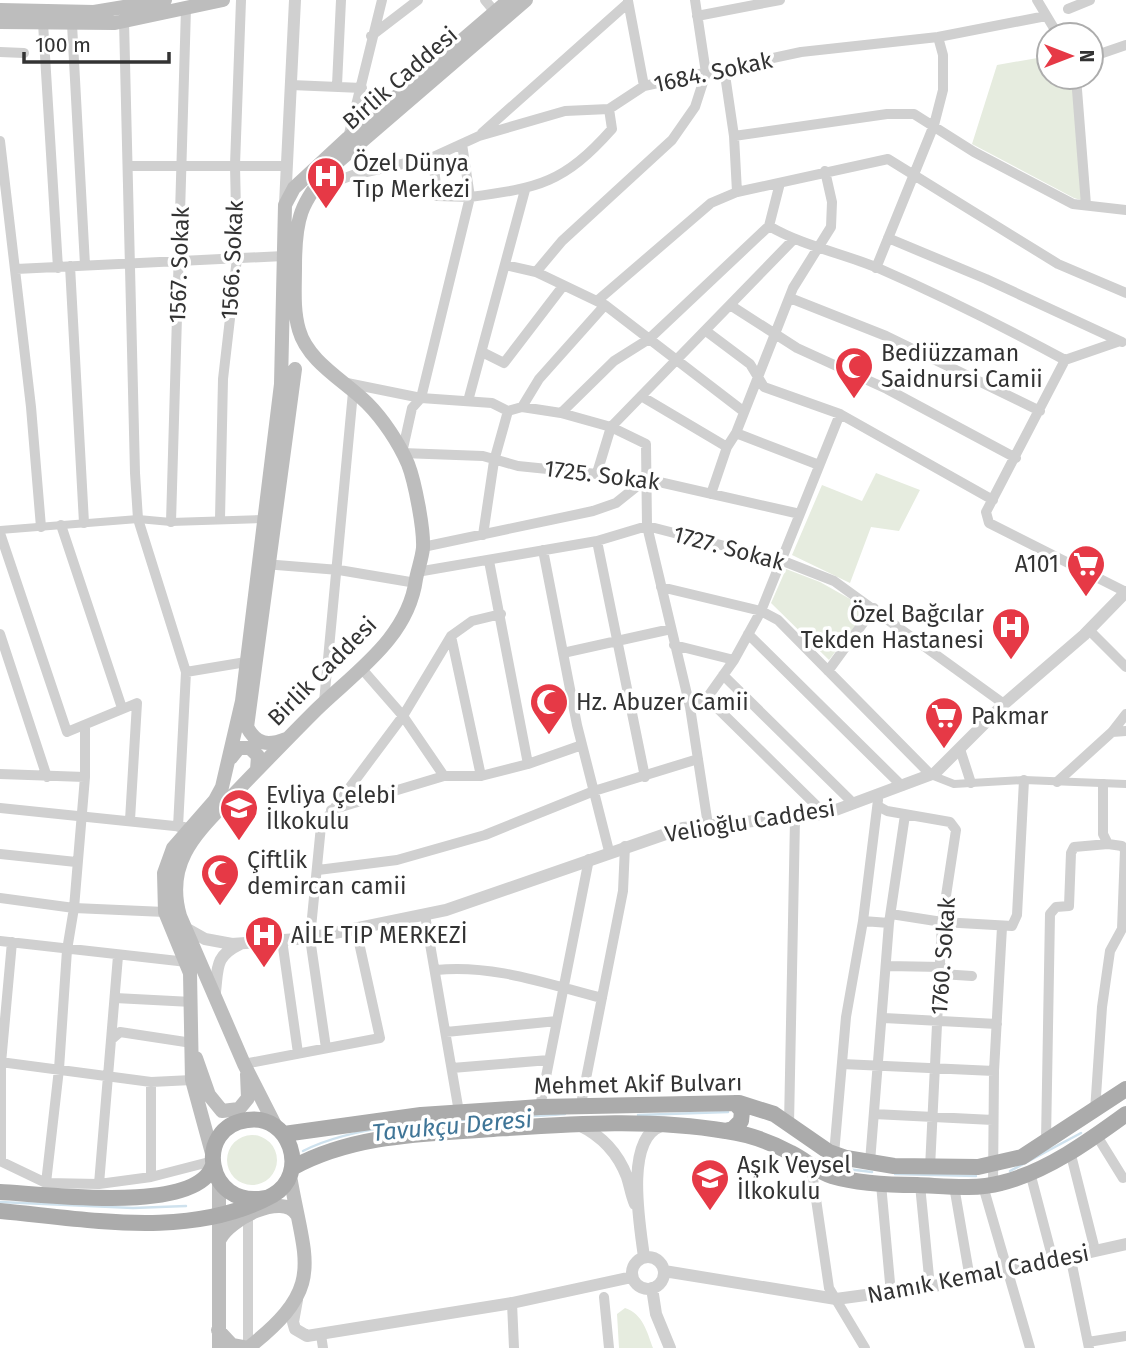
<svg xmlns="http://www.w3.org/2000/svg" width="1126" height="1348" font-family="'Fira Sans',sans-serif">
<style>
.green{fill:#e6ecdf}
.lines{fill:none;stroke-linecap:round;stroke-linejoin:round}
.stream{stroke:#cfe2ee;stroke-width:2.5}
.pedestrian{stroke:#d0d0d0;stroke-width:8}
.minor{stroke:#d0d0d0;stroke-width:10}
.tertiary{stroke:#d0d0d0;stroke-width:12}
.secondary{stroke:#bdbdbd;stroke-width:14}
.primary{stroke:#ababab;stroke-width:16}
.labels{text-anchor:middle;dominant-baseline:central;stroke-width:7;stroke-linejoin:round;paint-order:stroke}
.street-label{font-size:23px;fill:#333;stroke:#fff}
.poi-label{font-size:23px;fill:#333;stroke:#fff;text-anchor:start}
.water-label{font-size:24px;font-style:italic;fill:#3f7597;stroke:#fff}
</style>
<rect width="100%" height="100%" fill="#fff"/>
<path class="green" d="M1049 56V77H1077L1088 202 1074 198 972 144 997 65Z
M876 473 920 490 899 531 871 527 850 583 792 555 822 485 862 501Z
M786 569 820 582 868 609 829 660 771 603Z
M227 1160a25 25 0 1 1 50 0a25 25 0 1 1-50 0Z
M625 1308C643 1314 647 1332 653 1348H619L617 1314Z"/>
<g class="lines">
<path class="stream" d="M638 1115 728 1112
M303 1151C369 1117 490 1120 565 1114
M838 1168 872 1172
M1010 1171 1081 1133
M895 1174 976 1176
M0 1202 133 1208 186 1206"/>
<path class="pedestrian" d="M0 530 138 519 171 522 264 519
M931 775 954 784 1024 780 1126 784"/>
<path class="minor" d="M485 0 495 12
M1037 0 1058 35
M628 1 644 86
M1068 9 1090 0
M697 16 780 0
M124 21 135 473 138 519 186 672 178 827
M43 23 58 268
M72 24 85 265
M371 36 418 0
M0 52 24 53
M1091 57 1126 45
M724 68 734 136 737 192
M1076 77 1086 205
M291 85 362 88
M337 85 341 0
M609 109 612 129C564 183 539 188 470 197L421 398 412 408 402 453 483 456 518 466 646 479 800 514
M482 133 628 3
M734 136 887 114H914L974 152 1073 204 1126 210
M348 138 382 0
M0 141 31 407 41 527
M433 157 437 196 470 197 462 144
M129 166H285
M315 189 353 175 433 157 479 136 565 111 609 109 644 86 801 52 938 37 1046 16
M769 226 780 183
M888 238 986 279 1122 342
M505 265 536 272 605 305 743 411
M70 266 84 523
M876 268 934 125 943 90V55L938 37
M16 269 284 256
M536 272 562 241 672 140 695 107 706 73 695 0
M790 298 886 336 1040 411
M597 301 711 203 737 192 888 159 1058 264 1126 293
M730 305 797 348 887 389 1016 458
M706 331 750 364 764 387 840 414 993 500
M482 352 504 363 563 286
M1065 360 986 512 989 523 1126 592
M347 383 421 398 492 403 508 411 522 407 561 413 611 427 646 444 647 526 690 707 708 825
M641 396 727 447
M468 401 525 190
M522 407 539 379 605 305
M561 413 614 361 649 339 769 226C803 246 842 253 878 268 942 296 1004 327 1065 360L1120 341
M736 433 819 465
M597 473 611 427 793 240
M711 494 727 447 736 433 793 288 831 227 832 202 825 171
M220 519 223 379 237 258 235 165 241 0
M171 522 186 8
M61 525 122 708
M0 533 67 732 137 703 130 820
M483 535 494 461 508 411
M597 541 645 777
M423 547 593 511 616 503 646 479
M543 550 577 725 609 851
M489 561 528 764
M264 564 339 570 416 583
M417 572 597 541 647 526 783 561 834 581 1004 704
M661 587 761 611 778 620 930 774
M1089 630 1126 667
M0 634 47 777
M748 634 902 786
M451 636 481 776
M674 645 734 660
M563 653 671 629
M362 669 403 716 444 776
M828 671 874 608
M186 672 246 662
M723 675 853 803
M707 698 825 814
M324 702 353 392
M690 707 707 698 734 660 761 611 840 414
M1112 732 1126 731
M960 749 971 783
M0 774 85 777
M1057 782 1112 732 1126 714
M878 806 887 811 950 822 956 830 942 922 930 1168
M0 808 184 827
M331 810 444 776H481L528 764 582 745
M0 854 76 862
M318 870 397 860 485 835 594 791 698 759
M0 898 74 908 165 912
M891 914 942 922 1012 926 1017 915 1024 780
M425 915 459 1112
M863 921 889 923
M282 940 298 1053
M0 941 187 962
M887 966 942 967
M436 970C493 964 547 984 602 998
M941 974 972 976
M115 998 192 1002
M884 1018 997 1024
M446 1032 557 1021
M112 1039 120 1032 192 1043
M326 1048 310 938 321 826 403 716 451 636 472 621 501 614
M0 1062 151 1082 192 1080
M244 1064 380 1038 356 929
M842 1064 994 1071
M452 1068 549 1060
M581 1104 623 891 625 846
M540 1107 589 859
M1095 1111 1102 1007 1110 951 1122 929 1125 850 1122 846 1108 844 1103 834V784
M874 1114 993 1120
M789 1125 795 819
M1097 1136 1123 1178
M1046 1141 1050 914 1056 907 1069 906 1071 853 1074 847 1108 844
M1070 1151 1095 1250
M834 1154 846 1017 863 921 878 800
M0 1161 46 1183 99 1184 151 1177 213 1161
M1 1161V1063L12 942
M870 1162 889 923 905 815
M811 1165 829 1288 865 1348
M151 1177V1082
M1032 1180 1053 1260
M46 1183 59 1069 67 950 74 908 85 777V725
M99 1184 118 956
M881 1184 891 1294
M993 1184 994 1071 1002 927
M920 1185 930 1287
M954 1186 970 1279
M983 1186 1030 1348
M248 1217V1348
M1070 1255 1089 1348
M604 1297 609 1348
M512 1303 514 1348
M321 1335 323 1348
M1088 1342 1126 1336"/>
<path class="tertiary" d="M285 204 295 0
M189 930 205 939 232 944 310 938 446 910 683 828 825 814 935 773 1004 704 1084 635 1126 592
M215 992C218 967 215 956 240 944
M579 1125C602 1136 618 1153 627 1177 630 1186 631 1195 635 1204
M644 1257C640 1226 624 1139 661 1126
M632 1273a16 16 0 1 1 32 0a16 16 0 1 1-32 0Z
M664 1271 836 1299 947 1284 1126 1244
M652 1288 656 1314 670 1348
M297 1300 293 1322 295 1329 307 1336 512 1303 632 1277"/>
<path class="secondary" d="M0 10 94 12 165 0
M0 22 115 23 223 0
M286 739C268 746 257 745 247 727L295 369
M231 758 239 748H250L258 756 257 770
M196 1058 209 1095 222 1111 239 1109 248 1098 247 1074
M276 1127 244 1064 180 916C164 860 199 831 234 794 261 766 288 738 316 710 355 672 408 638 416 579 418 569 422 558 423 548 424 529 415 482 408 464 399 443 383 419 367 403 345 381 308 362 299 330 293 310 295 288 295 267 295 219 300 202 332 167L526 0
M213 1157 192 1080 190 973 165 912 164 873 173 848 215 800 222 787 242 701 281 384 285 205 294 188 348 138 509 0
M220 1239C229 1220 283 1191 297 1215
M218 1330 232 1345 248 1348
M219 1348V1182
M248 1348C327 1286 305 1264 290 1176"/>
<path class="primary" d="M725 1131 733 1129 741 1121 742 1111 735 1103
M284 1134 421 1115 540 1107 739 1103 774 1114 829 1152 846 1158 894 1166 978 1167 1022 1157 1126 1089
M292 1168C354 1134 425 1134 493 1129 570 1124 650 1118 726 1131 748 1134 771 1142 791 1153 805 1160 818 1172 832 1176 859 1184 890 1185 917 1185 944 1186 975 1190 1001 1183 1046 1172 1089 1141 1126 1114
M0 1192C43 1194 198 1215 213 1165
M0 1211C87 1219 192 1240 273 1195 310 1174 290 1113 247 1120 194 1127 205 1209 265 1198"/>
</g>
<defs>
<symbol id="hospital-pin" viewBox="-11 -11 22 30"><path d="M0 17L-7.5 6A9.5 9.5 0 1 1 7.5 6Z" fill="#e63946" stroke="#fff"/><path d="M-5-5h3v3.5h4V-5h3V5h-3V1.5h-4V5h-3Z" fill="#fff"/></symbol>
<symbol id="mosque-pin" viewBox="-11 -11 22 30"><path d="M0 17L-7.5 6A9.5 9.5 0 1 1 7.5 6Z" fill="#e63946" stroke="#fff"/><path d="M3.5-4.9A6 6 0 1 0 3.5 4.9A5 5 0 1 1 3.5-4.9Z" fill="#fff"/></symbol>
<symbol id="supermarket-pin" viewBox="-11 -11 22 30"><path d="M0 17L-7.5 6A9.5 9.5 0 1 1 7.5 6Z" fill="#e63946" stroke="#fff"/><path d="M-6-5.5h2.5l.6 2H6L4.5 2H-2.5L-4.4-4H-6ZM-1.5 3.2a1.3 1.3 0 1 0 .1 0ZM3 3.2a1.3 1.3 0 1 0 .1 0Z" fill="#fff"/></symbol>
<symbol id="school-pin" viewBox="-11 -11 22 30"><path d="M0 17L-7.5 6A9.5 9.5 0 1 1 7.5 6Z" fill="#e63946" stroke="#fff"/><path d="M0-5L7-2L0 1L-7-2ZM-4 1L0 2.5L4 1V4Q0 6-4 4Z" fill="#fff"/></symbol>
</defs>
<g fill-rule="evenodd">
<use href="#hospital-pin" x="304" y="154" width="44" height="60"/>
<use href="#mosque-pin" x="832" y="344" width="44" height="60"/>
<use href="#supermarket-pin" x="1064" y="542" width="44" height="60"/>
<use href="#hospital-pin" x="989" y="605" width="44" height="60"/>
<use href="#mosque-pin" x="527" y="680" width="44" height="60"/>
<use href="#supermarket-pin" x="922" y="694" width="44" height="60"/>
<use href="#school-pin" x="217" y="786" width="44" height="60"/>
<use href="#mosque-pin" x="198" y="851" width="44" height="60"/>
<use href="#hospital-pin" x="242" y="913" width="44" height="60"/>
<use href="#school-pin" x="688" y="1156" width="44" height="60"/>
</g>
<g class="labels">
<g class="street-label">
<text transform="translate(713 72) rotate(-12)">1684. Sokak</text>
<text transform="translate(400 78) rotate(-41)">Birlik Caddesi</text>
<text transform="translate(232 260) rotate(-87)">1566. Sokak</text>
<text transform="translate(179 265) rotate(-88)">1567. Sokak</text>
<text transform="translate(602 475) rotate(7)">1725. Sokak</text>
<text transform="translate(729 548) rotate(15)">1727. Sokak</text>
<text transform="translate(322 671) rotate(-45)">Birlik Caddesi</text>
<text transform="translate(750 821) rotate(-9)">Velioğlu Caddesi</text>
<text transform="translate(943 956) rotate(-86)">1760. Sokak</text>
<text transform="translate(638 1084) rotate(-1)">Mehmet Akif Bulvarı</text>
<text transform="translate(978 1274) rotate(-11)">Namık Kemal Caddesi</text>
</g>
<g class="poi-label">
<text x="353" y="163">Özel Dünya<tspan x="353" dy="26">Tıp Merkezi</tspan></text>
<text x="881" y="353">Bediüzzaman<tspan x="881" dy="26">Saidnursi Camii</tspan></text>
<text x="1059" y="564" text-anchor="end">A101</text>
<text x="984" y="614" text-anchor="end">Özel Bağcılar<tspan x="984" dy="26">Tekden Hastanesi</tspan></text>
<text x="576" y="702">Hz. Abuzer Camii</text>
<text x="971" y="716">Pakmar</text>
<text x="266" y="795">Evliya Çelebi<tspan x="266" dy="26">İlkokulu</tspan></text>
<text x="247" y="860">Çiftlik<tspan x="247" dy="26">demircan camii</tspan></text>
<text x="291" y="935">AİLE TIP MERKEZİ</text>
<text x="737" y="1165">Aşık Veysel<tspan x="737" dy="26">İlkokulu</tspan></text>
</g>
<g class="water-label">
<text transform="translate(452 1126) rotate(-5)">Tavukçu Deresi</text>
</g>
</g>
<g transform="translate(1070 56) rotate(90)"><circle r="33" fill="#ffffff" stroke="#adadad" stroke-width="2"/>
<path d="M0-5L12 26L0 18L-12 26Z" fill="#e63946"/>
<text y="-10" font-size="19" font-weight="bold" text-anchor="middle" fill="#333333">N</text>
</g>
<path d="M24 52v10h145v-10" fill="none" stroke="#333333" stroke-width="3.5"/>
<text x="35" y="52" font-size="21" fill="#333333" stroke="#ffffff" stroke-width="5" paint-order="stroke">100 m</text>
</svg>
